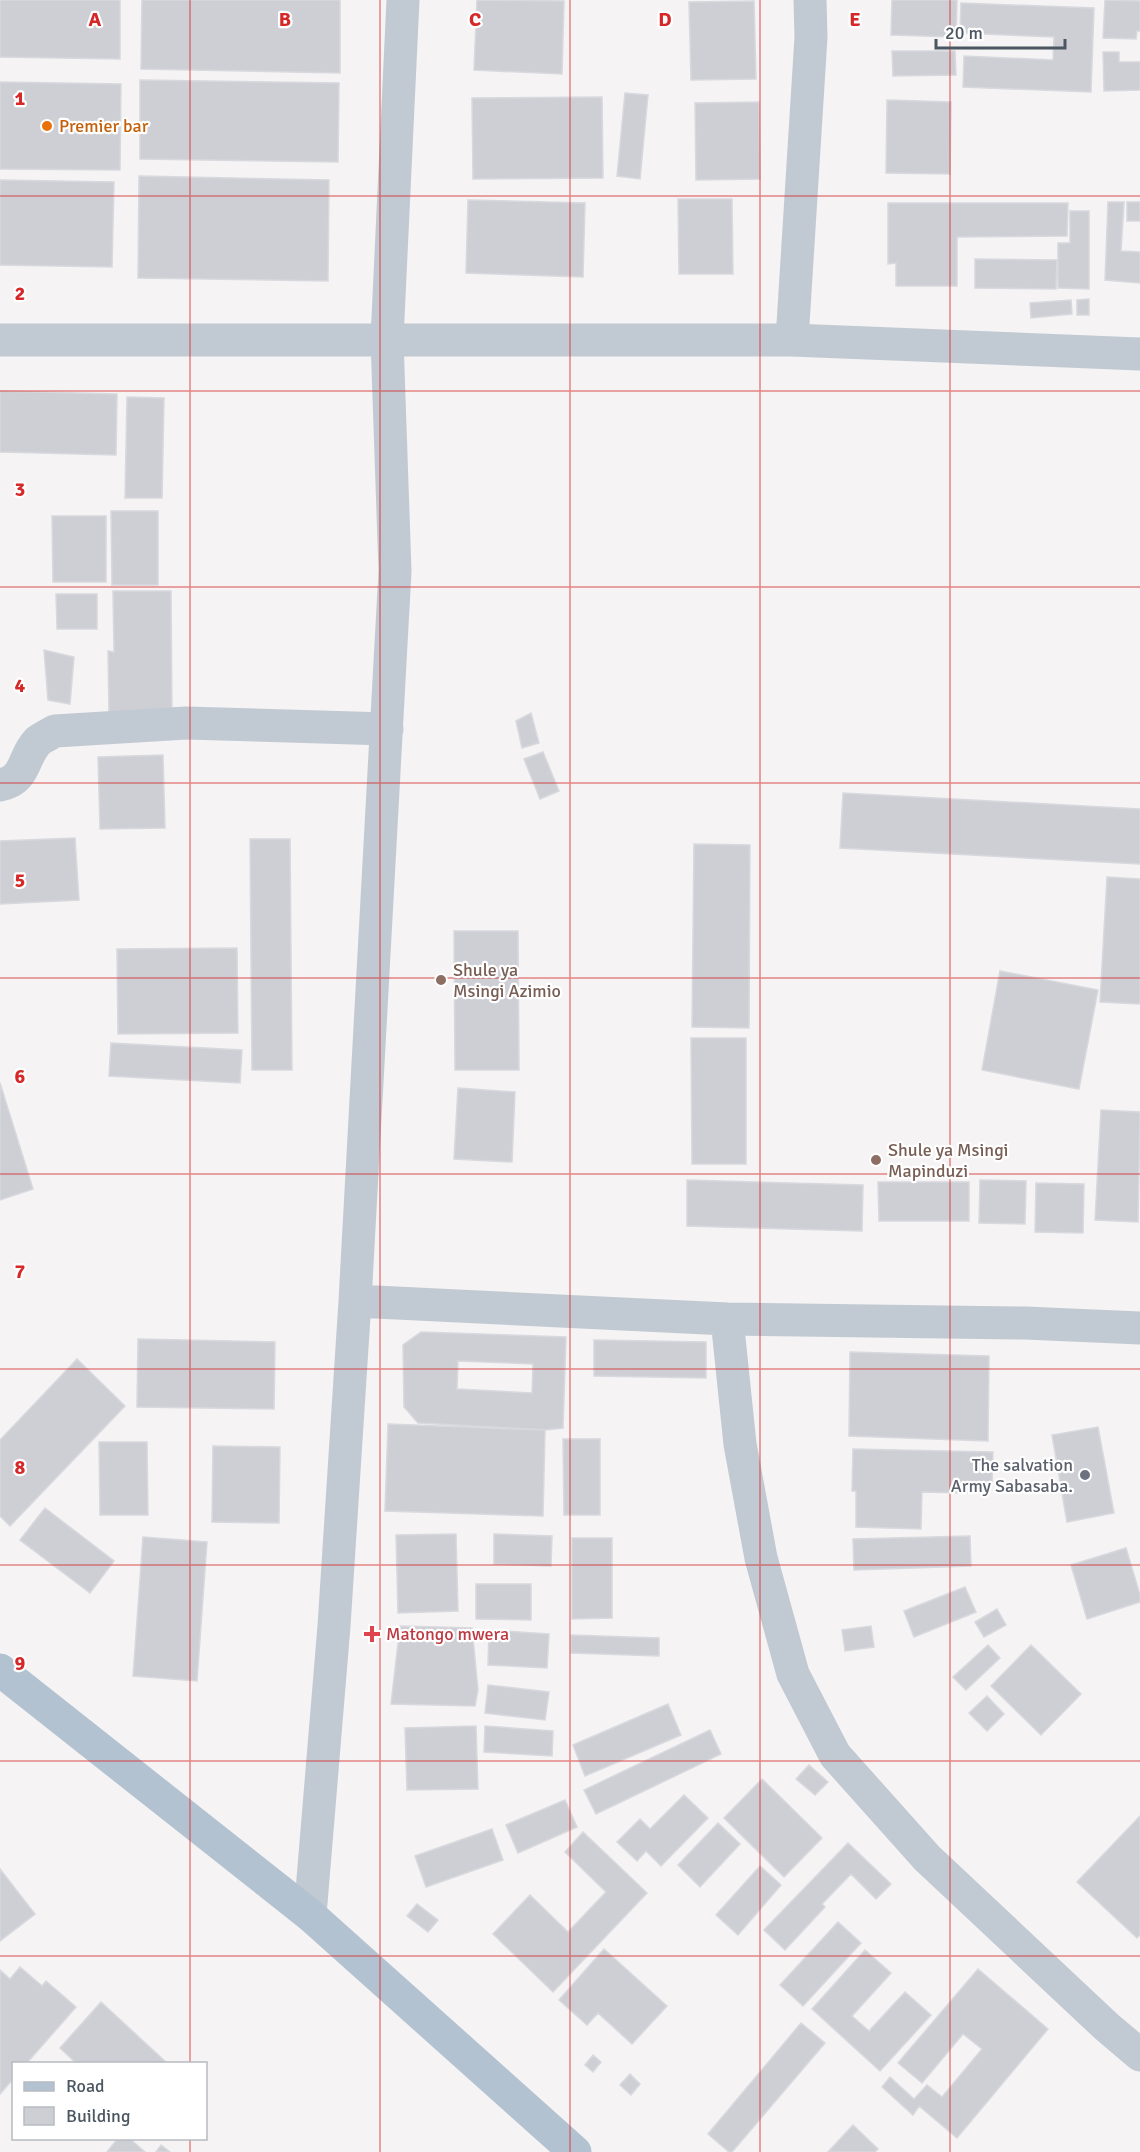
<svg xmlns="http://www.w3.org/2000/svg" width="1140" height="2152" font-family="Signika,sans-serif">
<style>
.building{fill:#cdcfd5;stroke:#d7d9de;stroke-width:1.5;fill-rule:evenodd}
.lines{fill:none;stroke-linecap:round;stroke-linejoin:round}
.minor{stroke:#c1cad2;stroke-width:33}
.major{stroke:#b3c2d1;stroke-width:33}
.grid{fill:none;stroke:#d62828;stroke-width:1.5;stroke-opacity:0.55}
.food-dot{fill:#e8710a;stroke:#fff;stroke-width:2}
.education-dot{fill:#8d6e63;stroke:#fff;stroke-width:2}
.worship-dot{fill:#6b7280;stroke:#fff;stroke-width:2}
.health-dot{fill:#e0444e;stroke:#fff;stroke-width:2}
.labels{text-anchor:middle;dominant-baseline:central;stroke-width:4.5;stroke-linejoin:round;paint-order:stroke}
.food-label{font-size:18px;fill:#c56008;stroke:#fff;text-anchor:start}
.education-label{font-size:18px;fill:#785e54;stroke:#fff;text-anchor:start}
.worship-label{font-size:18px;fill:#5b616d;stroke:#fff;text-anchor:end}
.health-label{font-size:18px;fill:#be3a42;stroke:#fff;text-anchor:start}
.grid-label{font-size:20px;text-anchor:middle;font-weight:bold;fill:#d62828;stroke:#fff;stroke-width:4.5;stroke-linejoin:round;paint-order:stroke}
</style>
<rect width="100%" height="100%" fill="#f5f3f3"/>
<path class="building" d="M0 0H120V59L0 57Z
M142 0H340V73L141 69Z
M477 0 564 1 562 74 474 70Z
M892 0H957L956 37 891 35Z
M1105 0 1140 1V31H1137L1136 39 1103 38Z
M754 1 756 79 691 80 689 2Z
M961 3 1094 8 1091 92 963 87 964 56 1053 60 1054 37 960 33Z
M892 51H955L956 75 893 76Z
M1103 52H1119V62H1140V90L1104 91Z
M140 80 339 83 338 162 140 159Z
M0 82 121 84 120 170 0 169Z
M625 93 648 95 640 179 617 176Z
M602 97 603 178 473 179 472 98Z
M887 100 951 102 950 174 886 173Z
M759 102 760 179 696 180 695 103Z
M139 176 329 180 328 281 138 278Z
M0 180 114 182 112 267 0 265Z
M678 199H732L733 274H679Z
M468 200 585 203 583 277 466 273Z
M1108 202H1124L1121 251 1140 252V283L1105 280Z
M1127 202H1140V221H1127Z
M888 203H1068L1067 236 957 237V286H896V263L888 264Z
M1070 211H1089V289L1058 288V243H1070Z
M975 259 1057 260 1056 289 975 288Z
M1089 299V315H1077V300Z
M1071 300 1072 314 1031 318 1030 303Z
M0 391 117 394 116 455 0 452Z
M127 397 164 398 162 498H125Z
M111 511H158V585H112Z
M52 516H106V582H53Z
M113 591H171L172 715H109L108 651 114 652Z
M56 594H97V629H57Z
M44 650 74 657 70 704 48 700Z
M531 713 539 743 522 748 516 721Z
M543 752 559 791 540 799 524 759Z
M163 755 165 828 100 829 98 757Z
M843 793 1140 809V864L840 848Z
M75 838 79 900 0 904V841Z
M250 839H290L292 1070H252Z
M694 844 750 845 749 1028 692 1027Z
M1107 877 1140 879V1004L1100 1002Z
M454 931H518L519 1070H455Z
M237 948 238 1033 118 1034 117 949Z
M1000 971 1098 990 1079 1089 982 1070Z
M691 1038H746V1164H692Z
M111 1043 242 1050 240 1083 109 1076Z
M0 1083 33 1189 0 1200Z
M458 1088 515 1092 512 1162 454 1159Z
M1101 1110 1140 1112 1138 1222 1095 1220Z
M687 1180 863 1185 862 1231 687 1226Z
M980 1180 1026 1181 1025 1224 979 1223Z
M878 1182H969V1221H879Z
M1036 1183 1084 1184 1083 1233 1035 1232Z
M421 1332 566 1337 563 1428 545 1430 418 1423 404 1407 403 1345ZM458 1361 533 1364 532 1393 457 1389Z
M138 1339 275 1342 274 1409 137 1407Z
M594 1340 706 1342V1378L594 1376Z
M850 1352 989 1356 988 1441 849 1436Z
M77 1359 125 1406 10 1526 0 1516V1440Z
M388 1424 545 1430 543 1516 385 1511Z
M1098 1427 1114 1513 1067 1522 1052 1435Z
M563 1439H600V1515H564Z
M99 1442H147L148 1515H100Z
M213 1446 280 1447 279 1523 212 1522Z
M853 1449 993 1452 992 1482H967V1493L922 1492 921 1529 856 1527V1491H852Z
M45 1508 114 1561 90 1593 20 1540Z
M456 1534 458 1611 398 1613 396 1535Z
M494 1534 552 1536 551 1566 494 1564Z
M970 1536 971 1566 854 1570 853 1539Z
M143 1537 207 1542 197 1681 133 1676Z
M572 1538H612V1618L572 1619Z
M1126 1548 1140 1595V1602L1087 1619 1071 1565Z
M476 1584H531V1620L476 1619Z
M965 1587 976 1612 914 1637 904 1611Z
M997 1609 1006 1625 984 1637 975 1622Z
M400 1626 472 1628 478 1690 475 1706 391 1704Z
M871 1626 874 1647 845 1651 842 1630Z
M489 1630 549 1634 547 1668 488 1665Z
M571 1635 659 1638V1656L571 1653Z
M988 1645 1000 1658 966 1690 953 1677Z
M1031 1645 1081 1694 1041 1735 991 1686Z
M488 1685 549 1692 545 1720 485 1713Z
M987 1696 1004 1714 987 1731 969 1713Z
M668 1704 681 1735 585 1776 573 1745Z
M476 1726 478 1789 407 1790 405 1728Z
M485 1726 553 1731 552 1756 484 1752Z
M710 1730 721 1754 596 1814 584 1790Z
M809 1765 828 1782 815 1795 796 1779Z
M762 1779 822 1838 784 1877 724 1818Z
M684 1795 708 1818 661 1866 646 1851 637 1861 617 1842 640 1819 650 1829Z
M565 1800 577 1827 518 1853 506 1825Z
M1140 1816V1935L1137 1938 1077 1882Z
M718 1823 740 1844 700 1887 678 1865Z
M492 1829 503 1860 426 1887 415 1856Z
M583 1832 647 1893 553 1992 493 1934 530 1895 568 1932 606 1892 565 1852Z
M848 1843 891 1884 876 1899 851 1874 822 1904 825 1907 785 1950 764 1930Z
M760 1866 781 1885 738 1935 716 1915Z
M0 1869 35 1914 0 1941Z
M417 1904 438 1920 428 1932 407 1916Z
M838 1922 861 1943 803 2006 780 1985Z
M604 1949 667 2006 632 2044 598 2013 587 2025 559 2000Z
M865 1950 891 1973 852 2016 869 2031 905 1992 931 2015 880 2071 812 2009Z
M20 1967 42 1986 46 1981 76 2007 26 2064H14V2078L0 2094V1970L10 1979Z
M978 1969 1048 2029 957 2138 919 2106 913 2115 882 2087 890 2077 914 2099 927 2085 942 2097 982 2049 963 2034 922 2083 898 2063Z
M101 2002 168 2064H77L60 2048Z
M801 2023 825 2043 732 2152H729L708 2134Z
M593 2055 601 2062 593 2072 585 2065Z
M630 2074 640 2084 631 2095 620 2085Z
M853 2125 878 2149 875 2152H828Z
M118 2138H129L145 2152H107Z
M161 2145 170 2152H156Z"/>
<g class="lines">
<path class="minor" d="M0 340H792L1140 354
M792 340 811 37 810 0
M0 785C27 780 22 757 38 741 43 737 50 734 55 731L186 723 387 729
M355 1301 727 1319 1025 1323 1140 1328
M727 1319 740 1444 761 1558 793 1674 835 1755 927 1858 1107 2027 1140 2055
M310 1915 334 1626 355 1301 395 571 387 339 403 0"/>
<path class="major" d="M0 1670 310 1915 575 2152"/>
</g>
<path class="grid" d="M190 0V2064M380 0V2152M570 0V2152M760 0V2152M950 0V2152M0 196H1140M0 391H1140M0 587H1140M0 783H1140M0 978H1140M0 1174H1140M0 1369H1140M0 1565H1140M0 1761H1140M0 1956H1140M190 2138V2152"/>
<circle class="food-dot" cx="47" cy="126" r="6"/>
<g class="education-dot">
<circle cx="441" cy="980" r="6"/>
<circle cx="876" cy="1160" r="6"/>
</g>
<circle class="worship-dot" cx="1085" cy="1475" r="6"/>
<path class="health-dot" d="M369 1625h6v6h6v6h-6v6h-6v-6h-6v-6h6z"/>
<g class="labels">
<g class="food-label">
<text x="59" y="126">Premier bar</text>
</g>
<g class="education-label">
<text x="453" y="970">Shule ya<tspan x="453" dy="21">Msingi Azimio</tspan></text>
<text x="888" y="1150">Shule ya Msingi<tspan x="888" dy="21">Mapinduzi</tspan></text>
</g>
<g class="worship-label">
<text x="1073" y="1465">The salvation<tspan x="1073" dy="21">Army Sabasaba.</tspan></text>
</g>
<g class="health-label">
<text x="386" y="1634">Matongo mwera</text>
</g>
</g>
<g class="grid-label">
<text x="95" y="26">A</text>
<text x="285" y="26">B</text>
<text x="475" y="26">C</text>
<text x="665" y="26">D</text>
<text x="855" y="26">E</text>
<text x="20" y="105">1</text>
<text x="20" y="300">2</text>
<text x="20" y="496">3</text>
<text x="20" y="692">4</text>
<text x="20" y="887">5</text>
<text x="20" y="1083">6</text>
<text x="20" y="1278">7</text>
<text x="20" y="1474">8</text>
<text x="20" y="1670">9</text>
</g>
<rect x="12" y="2062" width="195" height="78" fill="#ffffff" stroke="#b7bbc0" stroke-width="1.5"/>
<rect x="24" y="2082" width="30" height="9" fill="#b3c2d1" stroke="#b7bbc0" stroke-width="1.5"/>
<text x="66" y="2092" font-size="18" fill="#4a5661">Road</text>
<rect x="24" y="2107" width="30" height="18" fill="#cdcfd5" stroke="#b7bbc0" stroke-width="1.5"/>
<text x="66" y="2122" font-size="18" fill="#4a5661">Building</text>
<path d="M936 39v9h129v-9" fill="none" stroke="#4a5661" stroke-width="3"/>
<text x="945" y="39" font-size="18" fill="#4a5661" stroke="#ffffff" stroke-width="4.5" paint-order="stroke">20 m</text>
</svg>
